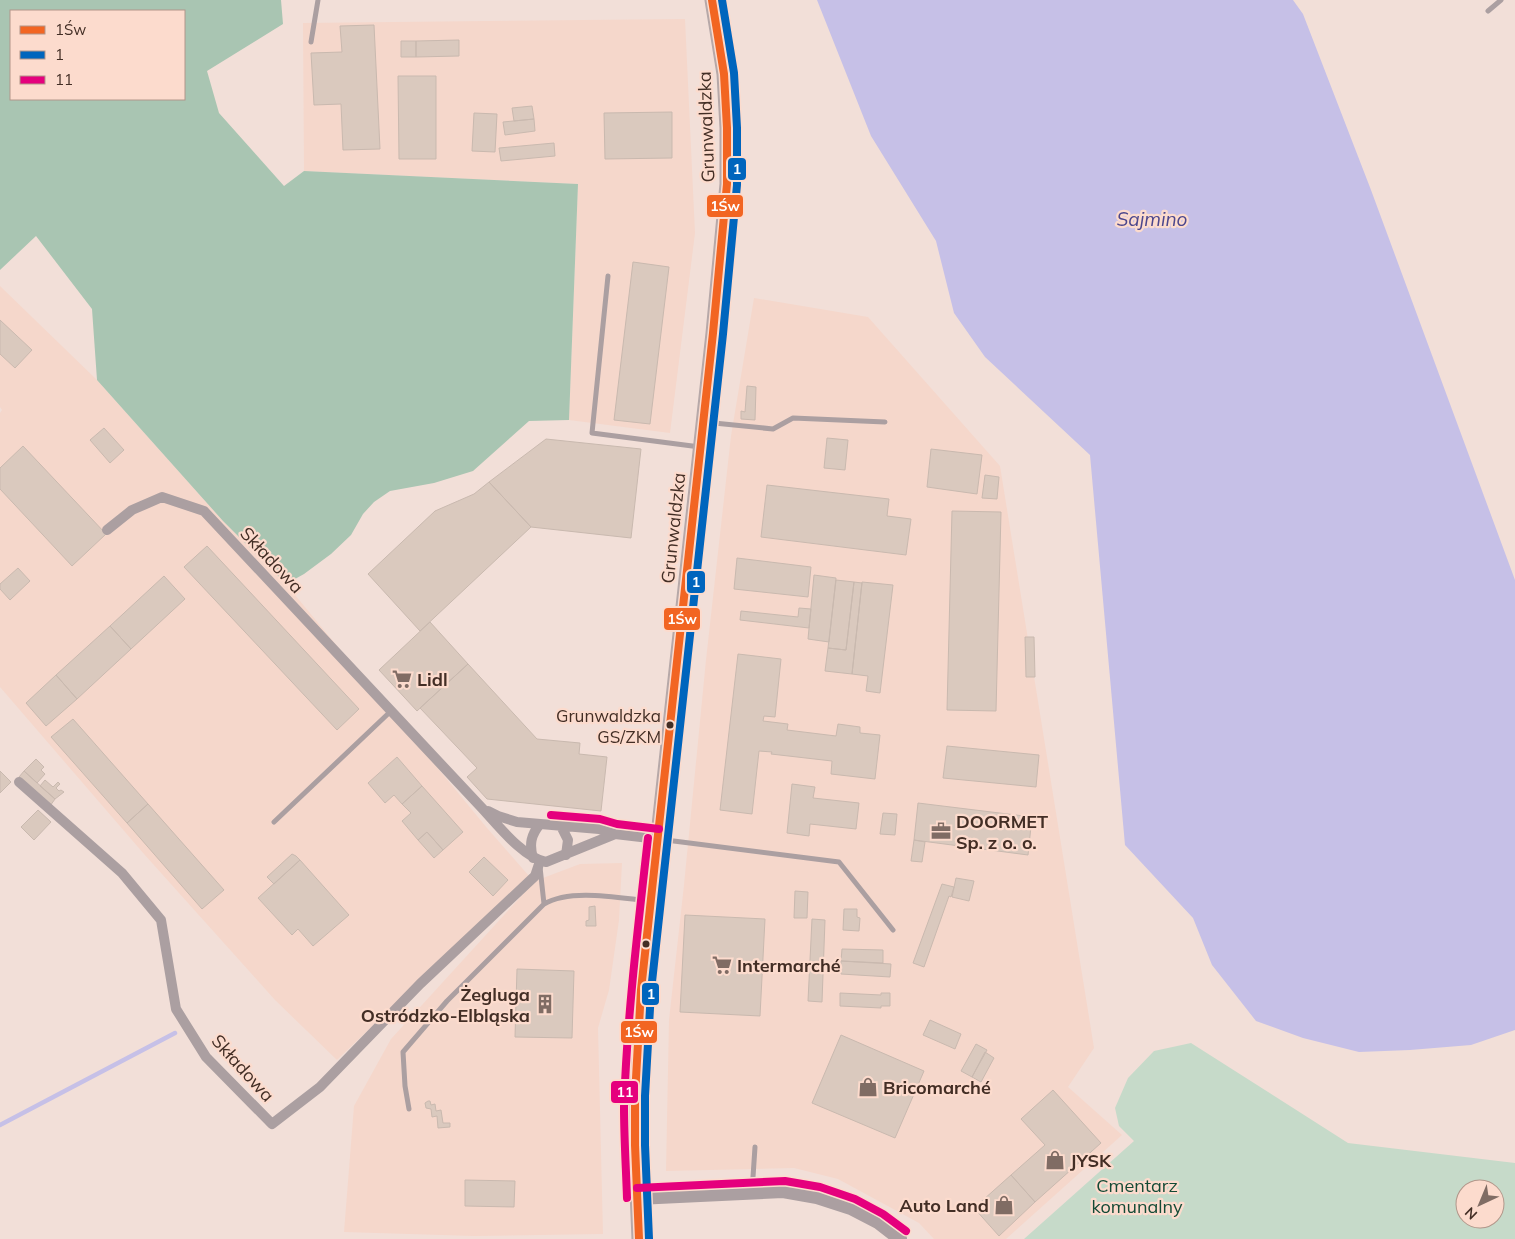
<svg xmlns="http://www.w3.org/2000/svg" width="1515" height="1239" font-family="Mulish,sans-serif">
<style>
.built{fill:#f5d7cb}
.green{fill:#c6dac9;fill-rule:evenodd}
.forest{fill:#a9c5b2;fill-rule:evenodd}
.water{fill:#c6c0e7}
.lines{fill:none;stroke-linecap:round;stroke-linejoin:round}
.stream{stroke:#c6c0e7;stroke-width:4.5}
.building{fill:#dac9be;stroke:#c9b9af}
.service{stroke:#ab9fa1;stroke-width:5}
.minor{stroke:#ab9fa1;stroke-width:10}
.tertiary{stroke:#ab9fa1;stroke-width:14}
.secondary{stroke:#b6a8a8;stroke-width:15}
.bus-1-casing{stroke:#fcdbcd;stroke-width:11}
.bus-2-casing{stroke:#fcdbcd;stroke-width:11}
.bus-3-casing{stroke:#fcdbcd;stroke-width:11}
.bus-1{stroke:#f26522;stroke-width:8}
.bus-2{stroke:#0065bd;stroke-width:8}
.bus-3{stroke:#e5007d;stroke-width:8}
.bus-dot{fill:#432e25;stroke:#fcdbcd;stroke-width:2}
.labels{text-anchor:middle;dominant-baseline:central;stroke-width:4.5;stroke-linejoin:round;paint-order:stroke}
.bus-label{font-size:17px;fill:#432e25;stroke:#fcdbcd;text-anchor:end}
.street-label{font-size:18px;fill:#432e25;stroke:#fcdbcd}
.poi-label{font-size:18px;font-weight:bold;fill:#432e25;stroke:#fcdbcd;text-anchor:start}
.park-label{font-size:18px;fill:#134a35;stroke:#fcdbcd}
.water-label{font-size:19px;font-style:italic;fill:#4c478d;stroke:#fcdbcd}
.line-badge{stroke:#fcdbcd;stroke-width:2}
.badge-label{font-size:14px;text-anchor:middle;font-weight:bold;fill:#fff}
</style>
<rect width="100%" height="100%" fill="#f2dfd8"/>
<path class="built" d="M685 19 695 233 670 433 569 420 578 184 304 171 303 23Z
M0 286 97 380 223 521 286 584 487 828 529 876 337 1060 275 1000 144 854 0 687V413L2 410 0 407Z
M754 298 868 317 1000 466 1094 1048 1068 1087 1122 1135 1006 1239H934L919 1223 838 1179 794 1168 666 1171 669 1020 684 885 706 660 731 436Z
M622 863 619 920 609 990 598 1028 603 1234 474 1236 344 1232 354 1106 391 1039 535 881 580 864Z"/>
<path class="green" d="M1191 1043 1348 1143 1515 1163V1239H1024L1134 1141 1119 1126 1115 1108 1128 1078 1154 1051ZM1465 1189H1495V1219H1465Z"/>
<path class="forest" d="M0 0H281L283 24 207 71 219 113 284 186 304 171 578 184 569 420 529 421 473 471 434 483 390 491 374 502 363 514 351 535 331 554 304 574 286 584 223 521 97 380 92 309 36 236 0 270ZM11 11H184V99H11Z"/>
<path class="water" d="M817 0H1293L1303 14 1371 190 1515 580V1030L1471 1045 1410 1050 1359 1052 1303 1038 1256 1021 1212 965 1193 918 1125 845 1090 455 985 357 954 313 936 241 871 136Z"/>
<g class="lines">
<path class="stream" d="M0 1125 175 1033"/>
</g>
<path class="building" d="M374 25 380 149 343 150 341 104 314 105 311 53 342 52 340 26Z
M459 40V56L416 57V41Z
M401 41H416V57H401Z
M398 76H436V159H399Z
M532 106 534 119 514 121 512 108Z
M672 112V158L605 159 604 113Z
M474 113 497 114 495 152 472 151Z
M534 119 535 131 505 135 503 122Z
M554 143 555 156 501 161 499 148Z
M633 262 669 267 650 424 614 420Z
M0 320 32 350 15 368 0 354Z
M747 386 756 387 755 420 741 419V411L745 412Z
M104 428 124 450 110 463 90 440Z
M827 438 848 440 845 470 824 468Z
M546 439 641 449 631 538 531 527 489 482Z
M23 446 106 534 72 566 0 489V468Z
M931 449 982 455 977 494 927 487Z
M985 475 999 477 997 499 982 498Z
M489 482 531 527 420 631 368 574 435 511 474 494Z
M767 485 889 499 887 516 911 519 906 555 761 537Z
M952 511 1001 512 996 711 947 710Z
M207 546 359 709 337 730 184 567Z
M737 558 811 567 808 597 734 589Z
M18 568 30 581 10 600 0 589V584Z
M814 575 836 578 829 642 808 639Z
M164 576 185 599 131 649 110 626Z
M836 580 854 582 846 650 828 648Z
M854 582 862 583 852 674 825 671 828 648 846 650Z
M862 582 893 585 880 693 866 691 868 676 852 674Z
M799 608 811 609 809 628 740 620 741 611 798 617Z
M430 622 468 664 417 711 379 670Z
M110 626 131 649 77 699 56 675Z
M1025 637H1034L1035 677H1026Z
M738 654 781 659 775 717 764 716 763 721 788 724 787 730 836 736 838 724 860 727V733L880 735 875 779 831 774 832 761 771 754 772 752 759 751 752 814 720 810Z
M468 664 537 739 580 743 579 754 607 757 601 811 487 799 467 777 477 768 420 708Z
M56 675 77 699 46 726 26 703Z
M73 719 148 804 127 823 51 737Z
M947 746 1039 755 1036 787 943 778Z
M397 757 422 786 402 804 394 795 385 803 368 783Z
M36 759 44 767 41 770 45 774 37 783 24 771Z
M0 771 11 782 0 793Z
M24 771 55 799 50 806 19 777Z
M45 780 53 787 58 782 60 784 56 788 59 791 61 790 64 792 55 799 40 786Z
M792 784 815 787 813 798 859 803 856 829 810 824 809 836 787 833Z
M422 786 463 832 443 850 427 832 418 840 402 821 411 813 402 804Z
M918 803 1032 817 1028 855 914 840Z
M148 804 224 890 202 909 127 823Z
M38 810 51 822 34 840 21 827Z
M883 813 897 814 895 835 880 834Z
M427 832 443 850 434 858 418 840Z
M914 840 925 842 922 862 911 861Z
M292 854 296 856 300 860 274 884 267 877Z
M484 857 508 880 493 896 469 872Z
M300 860 349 915 313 946 298 929 292 935 258 898Z
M956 878 974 881 969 901 952 897Z
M942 884 954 887 951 897 949 896 924 967 913 963Z
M795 891 808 892 807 918H794Z
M595 906 596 926H586V921L589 920V907Z
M844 909H857V917L860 918 859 931 843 930Z
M685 915 765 919 760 1016 680 1012Z
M812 919 825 920 822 1002 808 1001Z
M842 949 883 950V963L841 961Z
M841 961 891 964 890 977 841 974Z
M517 969 574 971 572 1038 515 1037Z
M840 993 881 995V993H890V1006H881V1008L840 1006Z
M930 1020 961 1034 955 1049 923 1035Z
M841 1035 924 1071 895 1138 812 1103Z
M976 1044 987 1050 972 1077 961 1071Z
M985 1052 994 1058 981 1082 972 1077Z
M1053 1090 1101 1143 1035 1202 1011 1175 1045 1145 1021 1119Z
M428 1101H430L431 1105 435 1104 436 1111 441 1110 443 1123H450V1127L438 1128 437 1116 432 1117 431 1109 426 1108 425 1103Z
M1011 1175 1035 1202 999 1236 974 1208Z
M465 1180 515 1181 514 1207 465 1206Z"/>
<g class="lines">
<path class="service" d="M1488 11 1501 0
M311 42 318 0
M608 276 592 433 700 447
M704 422 773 429 793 418 885 422
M274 822 391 711
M658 839 839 862 893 930
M540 867 544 904
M409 1109 405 1086 403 1052 447 1001 544 904C571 888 619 898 650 901
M752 1192 755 1147"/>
<path class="minor" d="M107 530 132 510 162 497 204 511 481 807C497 824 523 858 546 862L615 834
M19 782 122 873 161 920 176 1009 206 1057 272 1124 320 1087 420 984 535 876 540 861
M488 811 498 816 517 822 599 829 615 834 658 839
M561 826 568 840 566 855
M533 858C529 844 531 835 540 824"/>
<path class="tertiary" d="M637 1198 783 1191 817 1197 851 1208 878 1222 900 1239"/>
<path class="secondary" d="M639 1239 635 1145V1096L641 990 713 333 727 184V128L724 74 712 0"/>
<defs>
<path id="bus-1" d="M639 1239 635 1145V1096L641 990 713 333 727 184V128L724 74 712 0"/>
<path id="bus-2" d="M649 1239 645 1145V1096L651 991 723 334 737 185V128L734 73 722 0"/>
<path id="bus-3" d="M551 815 600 819 617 824 659 829
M637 1188 785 1181 820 1187 855 1199 883 1214 906 1231
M627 1198C626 1168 624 1137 624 1107 627 1017 638 927 648 838"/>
</defs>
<use href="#bus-1" class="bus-1-casing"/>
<use href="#bus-2" class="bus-2-casing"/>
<use href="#bus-3" class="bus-3-casing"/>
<use href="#bus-1" class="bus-1"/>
<use href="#bus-2" class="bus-2"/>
<use href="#bus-3" class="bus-3"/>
</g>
<defs>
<symbol id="supermarket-bare" viewBox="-9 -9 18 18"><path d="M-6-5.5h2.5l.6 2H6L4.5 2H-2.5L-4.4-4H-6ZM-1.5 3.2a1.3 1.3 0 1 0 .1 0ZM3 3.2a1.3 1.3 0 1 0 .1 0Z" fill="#806c64" stroke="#fcdbcd" stroke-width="2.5" paint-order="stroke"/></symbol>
<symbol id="office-bare" viewBox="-9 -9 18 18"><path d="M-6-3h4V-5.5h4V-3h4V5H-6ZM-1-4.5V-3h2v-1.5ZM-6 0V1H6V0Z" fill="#806c64" stroke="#fcdbcd" stroke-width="2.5" paint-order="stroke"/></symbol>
<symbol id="building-bare" viewBox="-9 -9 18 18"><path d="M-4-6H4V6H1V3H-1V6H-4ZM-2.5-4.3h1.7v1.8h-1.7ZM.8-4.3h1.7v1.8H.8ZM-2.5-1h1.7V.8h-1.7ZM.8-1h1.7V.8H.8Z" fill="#806c64" stroke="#fcdbcd" stroke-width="2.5" paint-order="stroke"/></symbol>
<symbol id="shop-bare" viewBox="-9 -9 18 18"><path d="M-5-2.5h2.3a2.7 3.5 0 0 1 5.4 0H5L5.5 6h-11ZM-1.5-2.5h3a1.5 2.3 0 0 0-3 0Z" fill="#806c64" stroke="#fcdbcd" stroke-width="2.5" paint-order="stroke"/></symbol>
</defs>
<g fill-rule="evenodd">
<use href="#supermarket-bare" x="388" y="665" width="28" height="28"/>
<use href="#office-bare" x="927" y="817" width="28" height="28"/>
<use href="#supermarket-bare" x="708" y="951" width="28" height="28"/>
<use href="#building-bare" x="531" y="990" width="28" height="28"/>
<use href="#shop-bare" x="854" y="1073" width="28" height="28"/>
<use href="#shop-bare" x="1041" y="1146" width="28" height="28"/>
<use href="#shop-bare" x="990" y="1191" width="28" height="28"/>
</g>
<g class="bus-dot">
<circle cx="670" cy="725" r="4.5"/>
<circle cx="646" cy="944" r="4.5"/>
</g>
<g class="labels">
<g class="bus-label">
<text x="661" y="715">Grunwaldzka<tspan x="661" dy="21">GS/ZKM</tspan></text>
</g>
<g class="street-label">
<text transform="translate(706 127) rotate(-92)">Grunwaldzka</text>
<text transform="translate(673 528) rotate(-84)">Grunwaldzka</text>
<text transform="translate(272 560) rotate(47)">Składowa</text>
<text transform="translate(243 1068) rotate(48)">Składowa</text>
</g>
<g class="poi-label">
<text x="417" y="679">Lidl</text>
<text x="956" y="821">DOORMET<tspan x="956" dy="21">Sp. z o. o.</tspan></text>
<text x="737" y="965">Intermarché</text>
<text x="530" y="994" text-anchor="end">Żegluga<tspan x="530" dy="21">Ostródzko-Elbląska</tspan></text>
<text x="883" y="1087">Bricomarché</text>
<text x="1070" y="1160">JYSK</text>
<text x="989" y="1205" text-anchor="end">Auto Land</text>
</g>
<g class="park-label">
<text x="1137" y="1185">Cmentarz<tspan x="1137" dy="21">komunalny</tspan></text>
</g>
<g class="water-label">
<text x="1152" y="219">Sajmino</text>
</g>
</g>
<g class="line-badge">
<rect x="727" y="157" width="20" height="24" rx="5" fill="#0065bd"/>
<rect x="706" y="194" width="38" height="24" rx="5" fill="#f26522"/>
<rect x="686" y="570" width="20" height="24" rx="5" fill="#0065bd"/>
<rect x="663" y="607" width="38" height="24" rx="5" fill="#f26522"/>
<rect x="641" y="982" width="19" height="24" rx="5" fill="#0065bd"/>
<rect x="620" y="1020" width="38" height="24" rx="5" fill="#f26522"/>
<rect x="610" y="1080" width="29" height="24" rx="5" fill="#e5007d"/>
</g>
<g class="badge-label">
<text x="737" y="174">1</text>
<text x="725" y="211">1Św</text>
<text x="696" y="587">1</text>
<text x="682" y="624">1Św</text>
<text x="651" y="999">1</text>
<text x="639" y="1037">1Św</text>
<text x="625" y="1097">11</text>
</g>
<rect x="10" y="10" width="175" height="90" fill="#fcdbcd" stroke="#b2968a"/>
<rect x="20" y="26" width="25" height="8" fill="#f26522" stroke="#b2968a"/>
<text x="55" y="35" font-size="15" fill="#432e25">1Św</text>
<rect x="20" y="51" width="25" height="8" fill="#0065bd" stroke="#b2968a"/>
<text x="55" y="60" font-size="15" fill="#432e25">1</text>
<rect x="20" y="76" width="25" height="8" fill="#e5007d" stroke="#b2968a"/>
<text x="55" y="85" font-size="15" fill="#432e25">11</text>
<g transform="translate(1480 1204) rotate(224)"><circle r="24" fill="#fcdbcd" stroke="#b2968a"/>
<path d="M0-4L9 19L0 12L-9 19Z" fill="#806c64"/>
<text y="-8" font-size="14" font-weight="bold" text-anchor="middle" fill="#432e25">N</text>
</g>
</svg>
